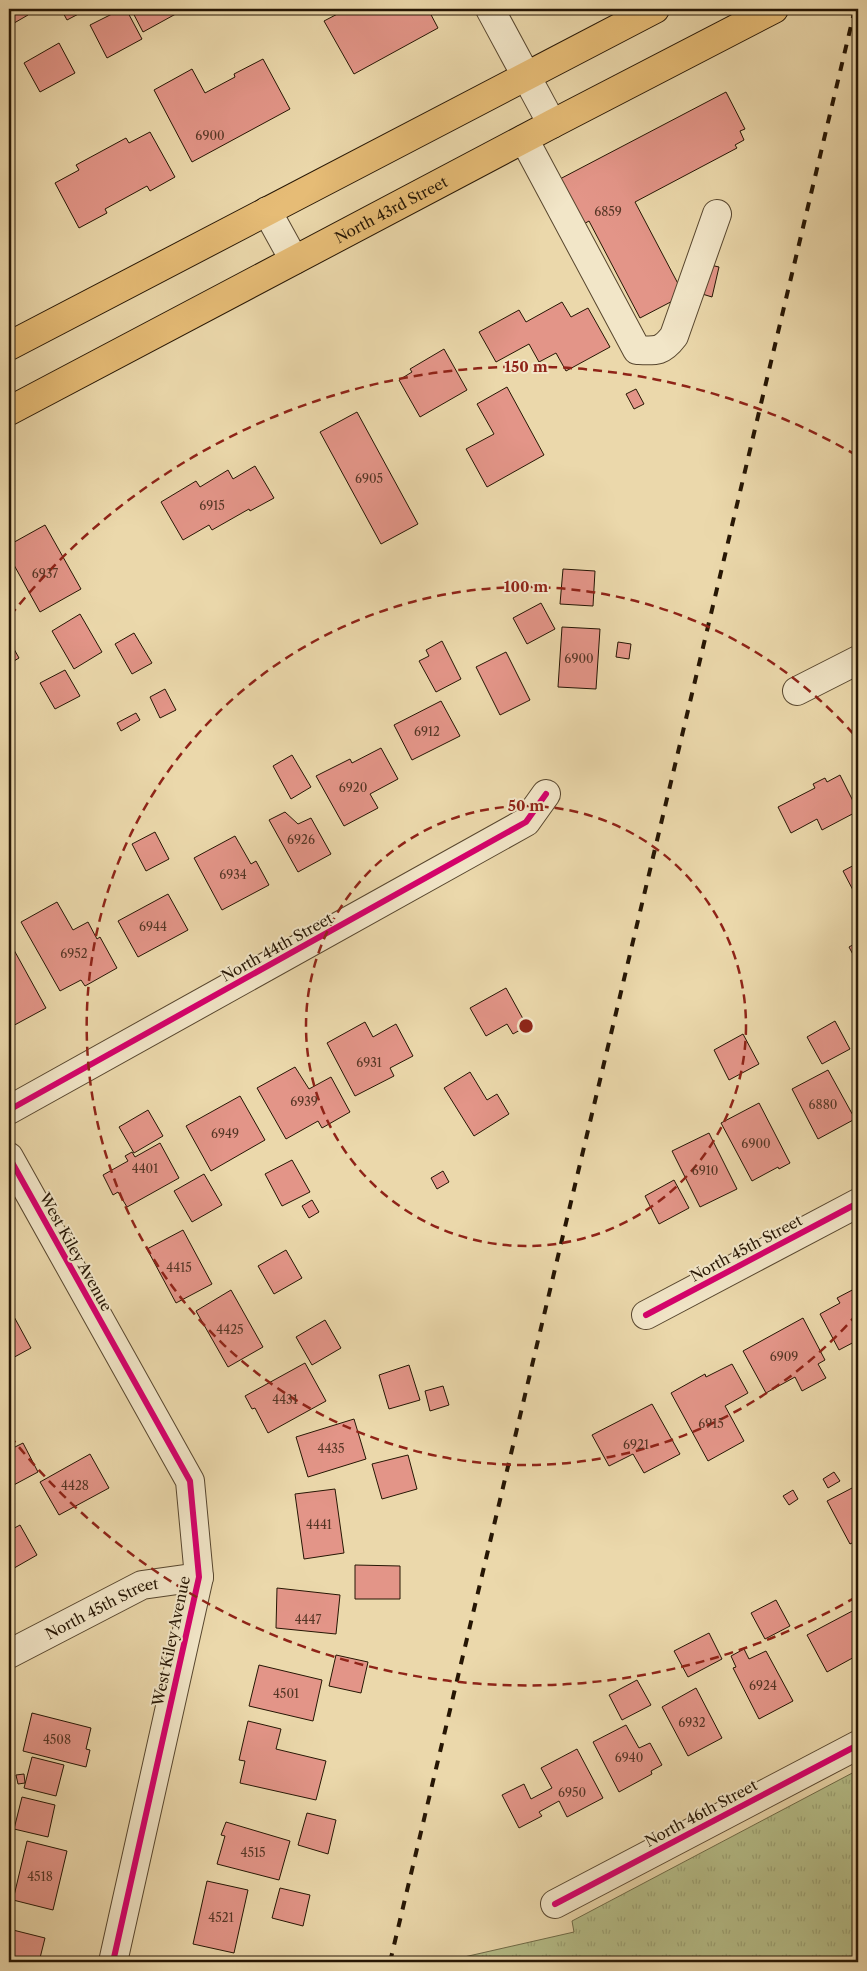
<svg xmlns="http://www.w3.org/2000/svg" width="867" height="1971" font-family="'Libre Caslon Text',serif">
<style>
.grass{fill:url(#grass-tufts);stroke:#6e6a47}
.building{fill:#e39588;stroke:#261604}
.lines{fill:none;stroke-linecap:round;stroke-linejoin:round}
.minor-casing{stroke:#57462e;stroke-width:30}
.major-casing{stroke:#261604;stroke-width:30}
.minor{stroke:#f2e6c8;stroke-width:28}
.major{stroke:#e6bc76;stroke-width:28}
.rail{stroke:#261604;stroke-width:4;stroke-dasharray:9 9;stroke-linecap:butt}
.cycleway-casing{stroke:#f2e6c8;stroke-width:9}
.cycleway{stroke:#d6006c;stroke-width:6}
.ring{fill:none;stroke:#8f2418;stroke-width:2.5;stroke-dasharray:9 6}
.labels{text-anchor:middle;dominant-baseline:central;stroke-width:4;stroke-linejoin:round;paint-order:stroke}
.number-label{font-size:12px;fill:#553625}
.street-label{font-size:15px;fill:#261604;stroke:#f2e6c8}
.centre{fill:#8f2418;stroke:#f2e6c8;stroke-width:2.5}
.ring-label{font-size:15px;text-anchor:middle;font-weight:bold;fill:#8f2418;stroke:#f2e6c8;stroke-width:4;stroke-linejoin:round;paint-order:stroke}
</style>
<defs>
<pattern id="grass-tufts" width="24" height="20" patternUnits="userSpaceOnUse" patternTransform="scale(1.25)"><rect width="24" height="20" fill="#b6bf8a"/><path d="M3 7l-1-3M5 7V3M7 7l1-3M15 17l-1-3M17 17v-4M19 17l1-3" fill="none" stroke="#9ca375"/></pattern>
</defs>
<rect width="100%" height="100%" fill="#ebd8ab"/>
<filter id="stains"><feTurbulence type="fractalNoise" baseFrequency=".004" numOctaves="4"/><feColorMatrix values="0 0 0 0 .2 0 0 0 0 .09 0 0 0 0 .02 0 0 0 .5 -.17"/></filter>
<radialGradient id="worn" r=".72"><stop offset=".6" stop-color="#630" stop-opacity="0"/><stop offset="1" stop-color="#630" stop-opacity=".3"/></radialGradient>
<path class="grass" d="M858 1770V1962H450L451 1960 574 1932 572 1921Z"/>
<path class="building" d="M9 9H25L28 15 9 26Z
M61 9H88L67 20Z
M122 9H126L142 39 107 58 90 25Z
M131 9H182L183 10 143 32Z
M347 9H428L438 28 354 74 324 21Z
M59 43 75 73 40 92 24 63Z
M263 59 290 109 192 162 154 90 192 69 205 93 235 77 234 74Z
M726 92 745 129 740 131 744 140 735 145 737 148 635 202 684 295 640 318 589 221 582 225 558 180Z
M150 132 175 177 150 191 147 186 105 209 107 213 79 228 55 183 79 170 76 165 126 138 129 143Z
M706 264 719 267 712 297 699 293Z
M562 302 571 317 588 308 610 347 566 371 556 353 539 362 529 344 496 362 479 332 519 310 526 322Z
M444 349 467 390 420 417 399 380 412 372 410 369Z
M507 387 544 455 487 487 466 449 494 434 477 404Z
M636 389 644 404 634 409 626 394Z
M357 412 418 524 381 544 320 432Z
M255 466 274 498 250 511 249 509 212 530 209 525 183 540 161 502 196 481 200 487 228 470 233 479Z
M45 525 81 589 40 612 9 556V545Z
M563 569 595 571 593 606 560 604Z
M541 603 555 629 527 644 513 618Z
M80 614 102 652 74 669 52 631Z
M562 627 600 629 596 689 558 687Z
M134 633 152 663 132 674 115 644Z
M9 640 19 658 9 664Z
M442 641 461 679 436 692 419 661 429 656 426 650Z
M618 642 631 644 629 659 616 657Z
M506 652 530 700 500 715 476 667Z
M65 670 80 696 55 709 40 683Z
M165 689 176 710 160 718 150 697Z
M441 701 460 736 412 760 394 725Z
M136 713 140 720 121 731 117 723Z
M381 748 398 779 370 794 378 808 344 826 316 776 350 759 352 763Z
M292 755 311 787 291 799 273 766Z
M840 775 858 811 822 830 817 819 791 833 778 807 815 788 813 784 825 778 827 782Z
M285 812 298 824 311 818 331 854 298 872 269 820Z
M155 832 169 859 146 871 132 844Z
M235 836 251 864 256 861 269 885 222 910 194 858Z
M858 863V893L855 894 843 871Z
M168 894 188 930 138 957 118 921Z
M57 902 73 930 88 922 97 939 100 937 117 968 85 986 81 980 60 991 21 922Z
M858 942V964L849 947Z
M14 950 46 1008 9 1028V953Z
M506 988 527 1026 513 1034 507 1024 486 1036 470 1008Z
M835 1021 850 1049 822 1064 807 1037Z
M365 1022 373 1037 396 1024 413 1056 390 1068 394 1076 355 1096 327 1043Z
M743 1034 759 1064 729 1080 714 1050Z
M295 1067 309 1089 331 1077 350 1112 322 1128 318 1121 286 1139 257 1088Z
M828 1070 855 1119 818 1139 792 1089Z
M470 1072 487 1100 497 1094 509 1114 474 1136 444 1088Z
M240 1096 265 1140 211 1171 186 1126Z
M759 1103 790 1163 779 1169 778 1167 752 1181 721 1123Z
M148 1110 163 1136 134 1153 119 1127Z
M709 1133 737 1189 700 1207 672 1151Z
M160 1143 179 1178 127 1207 118 1192 113 1195 103 1175 128 1161 125 1156 132 1152 135 1157Z
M292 1160 310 1192 282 1206 265 1174Z
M443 1171 449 1182 437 1189 431 1178Z
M204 1174 222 1205 192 1222 174 1191Z
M674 1180 689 1208 659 1224 645 1196Z
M312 1200 319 1212 309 1218 302 1206Z
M183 1230 212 1284 176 1303 147 1249Z
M286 1250 302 1278 274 1294 258 1266Z
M858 1287V1340L839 1350 820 1314 840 1303 837 1298Z
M231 1290 263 1347 228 1367 196 1311Z
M12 1313 31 1348 9 1360V1315Z
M803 1318 825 1360 818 1364 826 1378 802 1391 795 1377 766 1393 743 1351Z
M325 1320 341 1348 312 1365 296 1337Z
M305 1363 326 1401 268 1433 255 1408 252 1409 245 1396Z
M732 1364 748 1393 725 1406 744 1441 708 1461 671 1393 705 1374 706 1377Z
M409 1365 420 1400 389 1409 379 1375Z
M443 1386 449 1405 430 1411 425 1391Z
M652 1404 680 1454 644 1473 633 1454 609 1466 592 1435Z
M354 1419 366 1459 308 1477 296 1437Z
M23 1443 38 1472 10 1487 9 1450Z
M90 1454 109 1488 59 1515 40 1482Z
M408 1455 417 1489 382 1499 372 1464Z
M834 1472 840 1481 828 1488 823 1479Z
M854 1487 858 1494V1540L850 1544 827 1501Z
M335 1489 344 1553 304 1559 295 1494Z
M793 1490 798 1499 789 1505 783 1496Z
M20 1525 37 1555 9 1571V1531Z
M355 1565 400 1566V1599H355Z
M277 1588 340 1595 336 1634 276 1628Z
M776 1600 790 1626 765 1639 751 1613Z
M858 1608V1655L827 1672 807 1635Z
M709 1633 722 1659 688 1677 674 1651Z
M744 1649 749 1659 766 1651 793 1701 759 1719 733 1668 736 1667 731 1656Z
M336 1655 368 1662 361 1693 329 1686Z
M259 1665 322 1680 313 1721 249 1706Z
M637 1680 651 1705 622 1720 609 1695Z
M696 1688 722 1738 688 1756 662 1707Z
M32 1713 91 1728 86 1749 90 1750 86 1767 23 1751Z
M248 1721 281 1729 276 1749 326 1761 316 1800 240 1783 245 1761 239 1760Z
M626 1725 639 1748 650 1743 662 1765 651 1771 652 1774 619 1792 593 1742Z
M577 1749 603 1798 567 1817 559 1801 539 1812 542 1816 519 1828 502 1795 524 1784 531 1799 552 1788 541 1768Z
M32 1757 64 1765 56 1796 24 1788Z
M24 1774 25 1783 18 1784 16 1775Z
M22 1797 55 1805 48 1837 14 1829Z
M307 1813 336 1820 328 1854 298 1845Z
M226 1822 290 1841 279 1880 217 1864 225 1836 221 1835Z
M27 1841 67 1851 53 1910 13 1900Z
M207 1881 248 1890 234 1953 193 1944Z
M280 1888 310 1895 303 1926 272 1918Z
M9 1929 45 1938 39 1962H9Z"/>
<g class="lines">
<defs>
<g id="minor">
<path d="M490 9 552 124"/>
<path d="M524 139 637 350C656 351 662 352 674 336L717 214"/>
<path d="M267 211 294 260"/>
<path d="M797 691 858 660"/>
<path d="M9 1110 526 822 546 794"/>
<path d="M9 1157 190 1481 199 1577 113 1962"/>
<path d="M646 1315 858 1203"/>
<path id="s1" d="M9 1654 142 1585 199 1577"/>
<path d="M555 1904 858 1745"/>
</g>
<g id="major">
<path d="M9 346 655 9"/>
<path id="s2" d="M9 411 552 124 774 9"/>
</g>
</defs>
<use href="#minor" class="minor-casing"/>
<use href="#major" class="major-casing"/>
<use href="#minor" class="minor"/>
<use href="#major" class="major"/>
<path class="rail" d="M390 1962 855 9"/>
<defs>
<path id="cycleway" d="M9 1110 526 822 546 794
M9 1157 190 1481 199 1577 113 1962
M646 1315 858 1203
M555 1904 858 1745"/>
</defs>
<use href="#cycleway" class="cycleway-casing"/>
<use href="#cycleway" class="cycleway"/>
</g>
<g class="ring">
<circle cx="526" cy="1026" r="220"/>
<path d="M857 1314A439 439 0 1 1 857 738"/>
<path d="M856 1597A659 659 0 0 1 10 1436M10 616A659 659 0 0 1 856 455"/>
</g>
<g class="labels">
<g class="number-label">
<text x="210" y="135">6900</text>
<text x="608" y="211">6859</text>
<text x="369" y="478">6905</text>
<text x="212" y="505">6915</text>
<text x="45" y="573">6937</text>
<text x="579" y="658">6900</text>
<text x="427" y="731">6912</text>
<text x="353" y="787">6920</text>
<text x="301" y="839">6926</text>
<text x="233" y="874">6934</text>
<text x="153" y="926">6944</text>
<text x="74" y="953">6952</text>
<text x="369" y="1062">6931</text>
<text x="304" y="1101">6939</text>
<text x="823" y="1104">6880</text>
<text x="225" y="1133">6949</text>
<text x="756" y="1143">6900</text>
<text x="145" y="1168">4401</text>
<text x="705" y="1170">6910</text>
<text x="179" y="1267">4415</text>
<text x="230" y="1329">4425</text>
<text x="784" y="1356">6909</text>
<text x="285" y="1399">4431</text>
<text x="711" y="1423">6915</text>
<text x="636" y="1444">6921</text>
<text x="331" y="1448">4435</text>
<text x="75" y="1485">4428</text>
<text x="319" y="1524">4441</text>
<text x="308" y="1619">4447</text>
<text x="763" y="1685">6924</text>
<text x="286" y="1693">4501</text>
<text x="692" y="1722">6932</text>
<text x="57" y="1739">4508</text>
<text x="629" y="1757">6940</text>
<text x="572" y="1792">6950</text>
<text x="253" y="1852">4515</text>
<text x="40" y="1876">4518</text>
<text x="221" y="1917">4521</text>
</g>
<g class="street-label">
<text stroke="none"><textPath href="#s2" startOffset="432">North 43rd Street</textPath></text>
<text transform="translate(277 947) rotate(-29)">North 44th Street</text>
<text transform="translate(746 1248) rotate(-28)">North 45th Street</text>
<text transform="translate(76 1252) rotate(61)">West Kiley Avenue</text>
<text stroke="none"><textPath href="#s1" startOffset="104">North 45th Street</textPath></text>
<text transform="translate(171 1641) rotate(-78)">West Kiley Avenue</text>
<text transform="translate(701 1813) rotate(-28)">North 46th Street</text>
</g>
</g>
<circle cx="526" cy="1026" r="8" class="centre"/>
<g class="ring-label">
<text x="526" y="372">150 m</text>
<text x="526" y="592">100 m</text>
<text x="526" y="811">50 m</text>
</g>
<rect width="867" height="1971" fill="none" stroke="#ebd8ab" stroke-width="30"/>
<rect x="10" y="10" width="847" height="1951" fill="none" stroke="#261604" stroke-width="2.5"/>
<rect x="15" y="15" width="837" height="1941" fill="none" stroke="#261604"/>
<rect width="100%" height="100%" filter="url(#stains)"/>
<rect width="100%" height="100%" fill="url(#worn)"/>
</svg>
